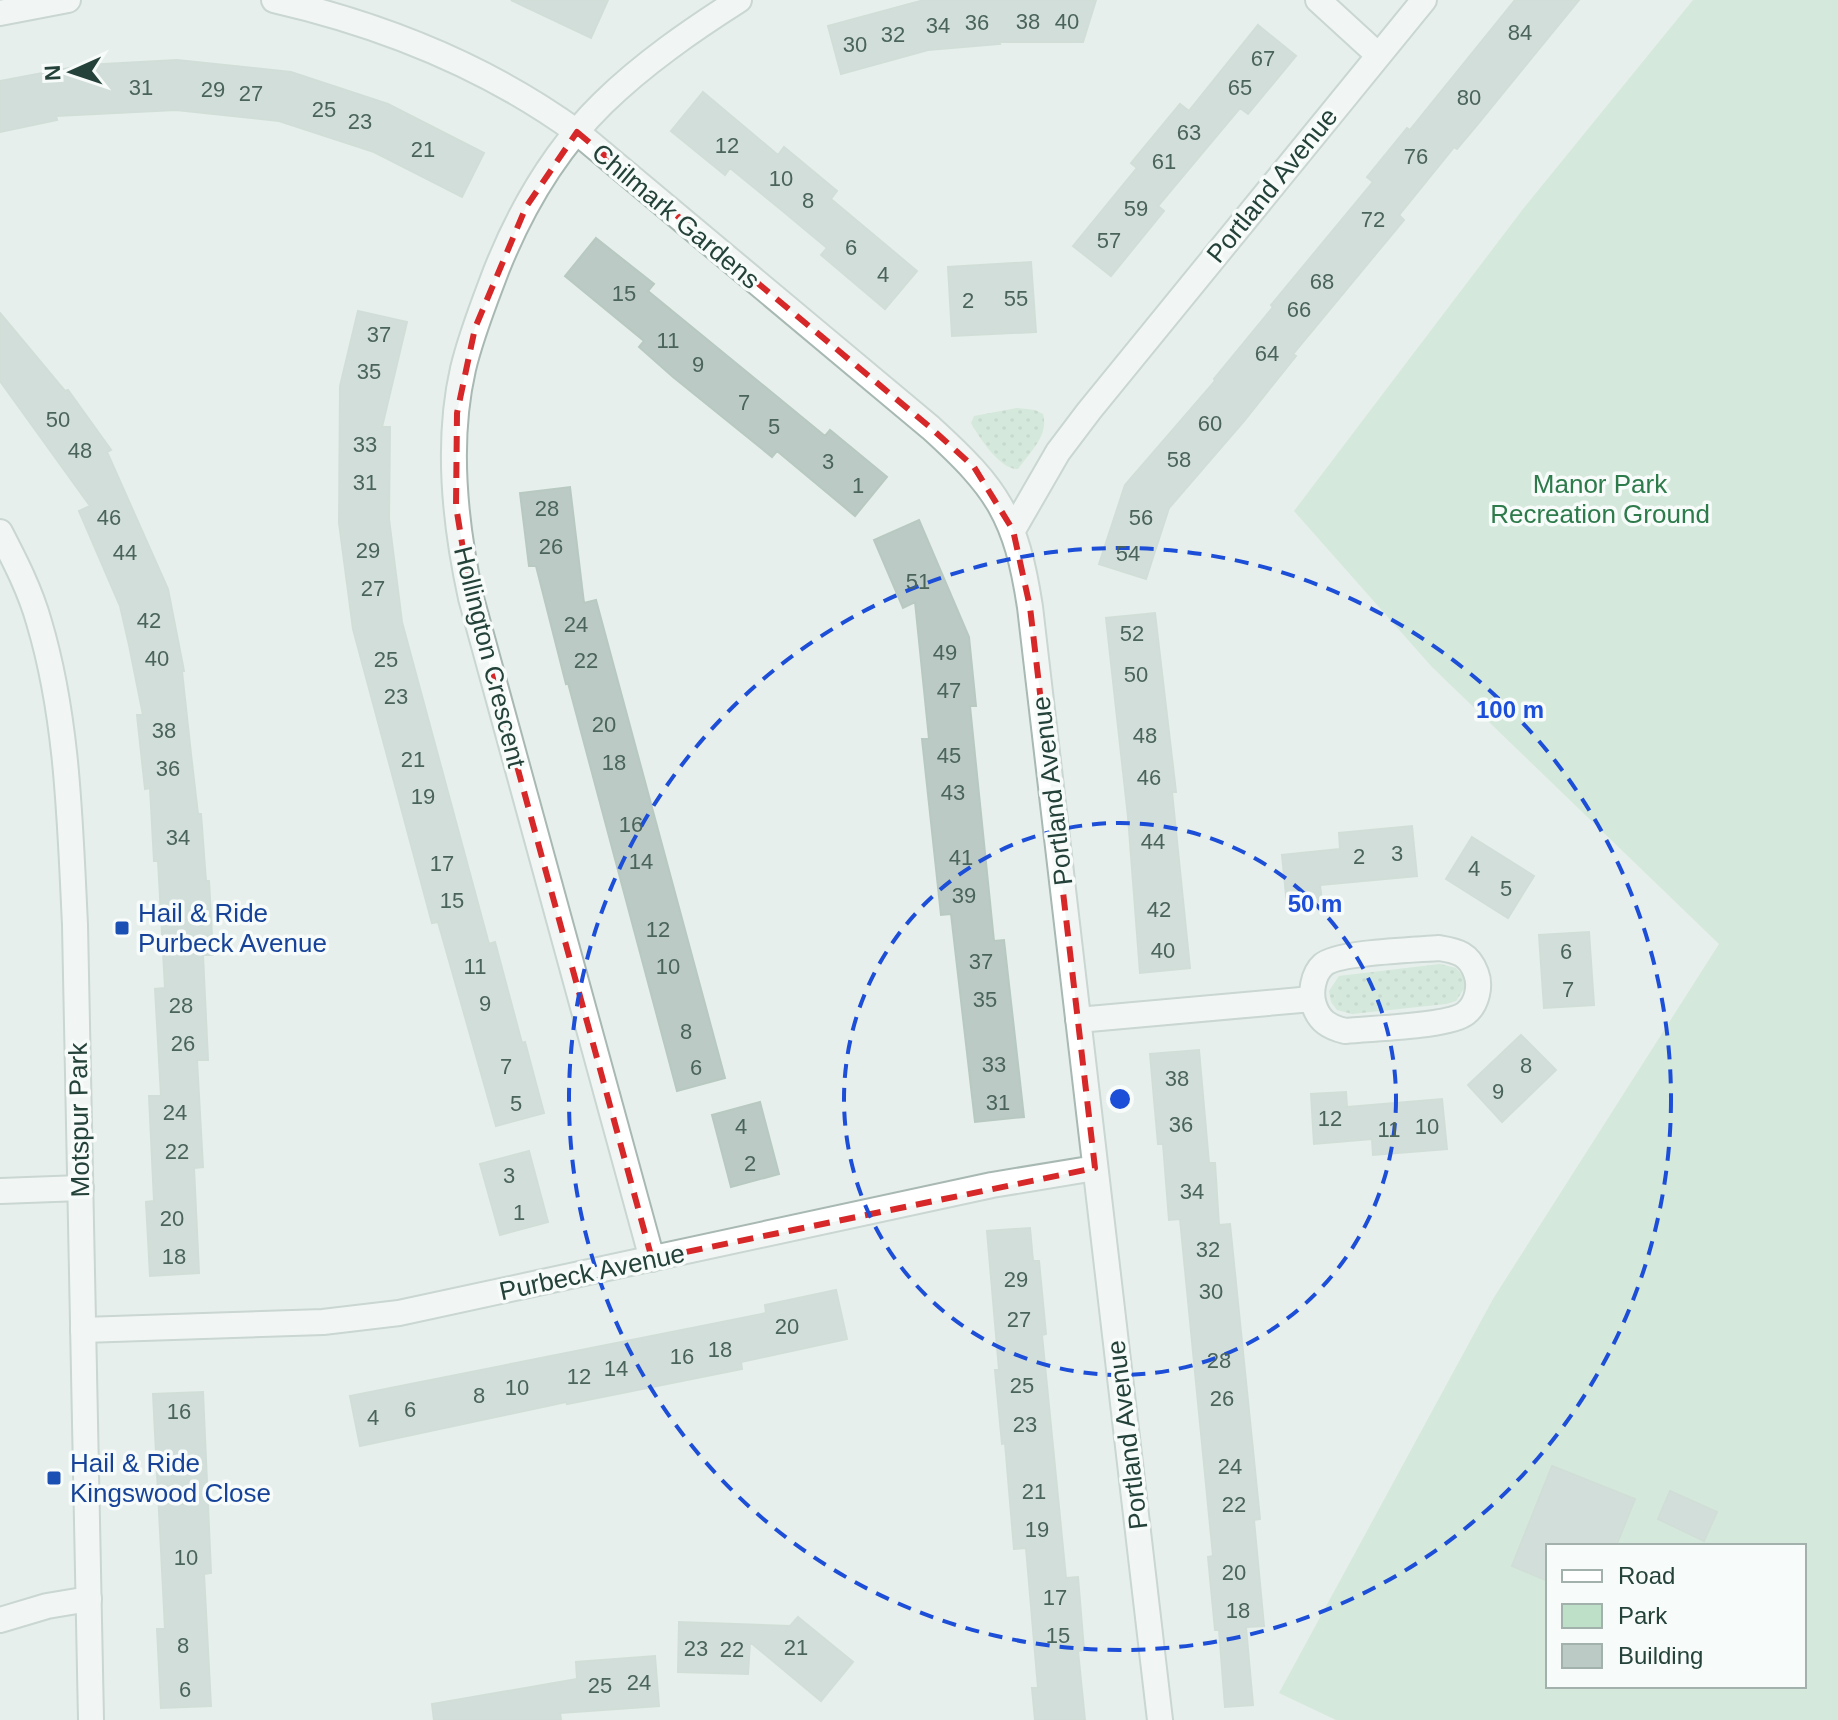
<svg xmlns="http://www.w3.org/2000/svg" width="1838" height="1720" font-family="Arial,sans-serif">
<style>
.grass{fill:url(#grass-dots)}
.park{fill:#bfe0c8;fill-rule:evenodd}
.building{fill:#bbcac4;stroke:#b8c9c2;stroke-width:2}
.lines{fill:none;stroke-linecap:round;stroke-linejoin:round}
.minor-casing{stroke:#a8b8b2;stroke-width:28}
.tertiary-casing{stroke:#a8b8b2;stroke-width:28}
.minor{stroke:#fff;stroke-width:24}
.tertiary{stroke:#fff;stroke-width:24}
.marked{fill:none;stroke:#d62828;stroke-width:6;stroke-dasharray:16 10;stroke-linejoin:round}
.ring{fill:none;stroke:#1d4ed8;stroke-width:4;stroke-dasharray:14 10}
.transit-dot{fill:#1a4fb4;stroke:#f7fbf9;stroke-width:3}
.labels{text-anchor:middle;dominant-baseline:central;stroke-width:7;stroke-linejoin:round;paint-order:stroke}
.number-label{font-size:22px;fill:#4a645c}
.street-label{font-size:26px;fill:#24423a;stroke:#f7fbf9}
.park-label{font-size:26px;fill:#2d7a4b;stroke:#f7fbf9}
.transit-label{font-size:26px;fill:#164399;stroke:#f7fbf9;text-anchor:start}
.centre{fill:#1d4ed8;stroke:#f7fbf9;stroke-width:4}
.ring-label{font-size:24px;text-anchor:middle;font-weight:bold;fill:#1d4ed8;stroke:#f7fbf9;stroke-width:7;stroke-linejoin:round;paint-order:stroke}
</style>
<defs>
<pattern id="grass-dots" width="8" height="8" patternUnits="userSpaceOnUse" patternTransform="scale(2)"><rect width="8" height="8" fill="#bfe0c8"/><path d="M2 2h.1M6 6h.1" fill="none" stroke="#a4c1ad" stroke-width="1.8" stroke-linecap="round"/></pattern>
</defs>
<rect width="100%" height="100%" fill="#e6efeb"/>
<path class="grass" d="M1017 408 1035 410 1043 414C1049 436 1030 452 1018 469 1000 470 979 437 971 423L974 416Z
M1440 964 1456 968 1463 976 1465 987 1456 1001 1446 1004 1352 1014 1337 1010 1331 1002 1329 991 1339 976Z"/>
<path class="park" d="M1693 0H1838V1720H1336L1279 1693 1493 1299 1719 944 1432 667 1294 511 1523 209ZM1548 1546H1804V1686H1548Z"/>
<path class="building" d="M511 0H608L591 38Z
M924 0H1096L1083 42H999L1000 44 928 50 841 74 828 26Z
M1515 0H1579L1477 125 1457 149 1454 147 1399 215 1404 220 1293 354 1296 356 1244 421 1169 508 1146 579 1099 564 1125 485 1215 381 1214 379 1273 307 1271 305 1373 182 1367 177 1407 128 1410 130Z
M1258 25 1296 56 1248 114 1240 108 1158 206 1164 211 1111 276 1073 246 1137 168 1131 163 1180 104 1189 111Z
M177 60 291 72 388 104 484 153 462 197 374 152 279 121 176 110 56 116 57 120 0 132V81L85 65Z
M703 92 778 155 784 147 837 191 831 199 917 271 885 309 821 255 827 248 779 208 730 168 725 175 671 131Z
M596 238 654 284 648 291 825 436 830 430 887 477 855 516 777 451 772 457 673 377 639 347 644 341 565 276Z
M1031 262 1036 332 952 336 948 267Z
M358 311 407 322 382 427H390L389 519 402 622 489 944 495 942 522 1043 525 1042 544 1113 496 1126 438 922 432 923 353 629 339 523 340 386Z
M0 313 65 391 68 390 111 450 107 452 168 589 184 671H182L191 754 198 814H201L206 881H209L213 955H203L208 1060H197L203 1167 194 1168 199 1273 150 1276 146 1202 154 1201 149 1096H161L155 989 165 988 158 861H154L150 788 145 789 137 715H143L129 645 120 606 79 511 90 506 0 381Z
M570 487 584 603 596 600 725 1078 677 1091 568 683 566 684 536 566H529L520 493Z
M919 520 969 637 976 706H970L994 941 1004 940 1024 1117 975 1122 951 914 941 915 922 739H929L915 602 903 608 874 540Z
M1155 613 1176 792H1172L1190 968 1140 973 1128 817 1106 618Z
M1412 826 1417 876 1320 885 1322 901 1287 905 1282 855 1340 849 1339 833Z
M1472 837 1534 876 1508 918 1446 879Z
M1589 932 1594 1005 1544 1008 1539 935Z
M1521 1035 1556 1070 1502 1122 1468 1085Z
M1199 1050 1209 1163H1215L1219 1225 1230 1224 1260 1519 1254 1520 1264 1626 1246 1627 1253 1705 1225 1707 1219 1630H1215L1208 1557 1213 1556 1180 1219 1169 1220 1163 1144H1158L1150 1054Z
M1346 1092 1347 1107 1442 1099 1447 1149 1373 1155 1372 1139 1314 1144 1311 1094Z
M760 1102 779 1174 731 1187 712 1115Z
M529 1151 548 1222 500 1235 480 1164Z
M1030 1228 1033 1261H1039L1046 1334 1042 1335 1066 1578 1078 1577 1084 1650 1078 1651 1085 1720H1035L1032 1688H1038L1026 1548 1014 1549 1005 1443 1002 1444 995 1370H999L987 1231Z
M836 1290 847 1339 741 1362 742 1369 567 1404 566 1402 360 1446 350 1396 722 1322 766 1313 765 1305Z
M203 1392 211 1573 204 1574 211 1706 161 1708 157 1629H165L153 1394Z
M1552 1466 1635 1499 1616 1546H1548V1581L1512 1566Z
M1670 1491 1717 1512 1704 1541 1658 1519Z
M798 1617 853 1662 821 1701 750 1642 748 1674 678 1672 679 1622 790 1626Z
M655 1656 659 1706 560 1713 561 1720H434L432 1704 577 1679 576 1662Z"/>
<g class="lines">
<defs>
<path id="minor" d="M274 0C383 25 486 66 577 132L931 428C998 489 1016 516 1030 607L1160 1720
M1318 0 1377 54
M0 13 68 0
M1013 530 1058 452 1089 411 1424 0
M1439 948C1458 951 1469 954 1476 973 1481 986 1477 1004 1466 1013 1449 1027 1370 1028 1345 1031 1329 1027 1319 1021 1314 1005 1310 993 1313 974 1323 965 1338 952 1415 950 1439 948Z
M1078 1020 1312 999
M0 1191 81 1188
M652 1259 471 598C455 525 446 443 463 369 471 335 484 303 496 271 521 208 555 150 603 103 644 63 692 30 739 0
M83 1330 323 1322 399 1313 992 1185 1095 1168
M0 1620 47 1606 89 1599"/>
<path id="tertiary" d="M0 532C15 561 30 590 39 622 68 719 70 824 75 925L91 1720"/>
</defs>
<use href="#minor" class="minor-casing"/>
<use href="#tertiary" class="tertiary-casing"/>
<use href="#minor" class="minor"/>
<use href="#tertiary" class="tertiary"/>
</g>
<path d="M0 0H1838V1720H0ZM577 132 931 428 974 467 1013 530 1030 607 1095 1168 652 1259 471 598 456 506 457 413 475 328 526 207Z" fill="#e6efeb" fill-opacity=".55" fill-rule="evenodd"/>
<path class="marked" d="M577 132 931 428 974 467 1013 530 1030 607 1095 1168 652 1259 471 598 456 506 457 413 475 328 526 207Z"/>
<g class="ring">
<circle cx="1120" cy="1099" r="276"/>
<circle cx="1120" cy="1099" r="551"/>
</g>
<g class="transit-dot">
<rect x="114" y="920" width="16" height="16" rx="4"/>
<rect x="46" y="1470" width="16" height="16" rx="4"/>
</g>
<g class="labels">
<g class="number-label">
<text x="1028" y="21">38</text>
<text x="1067" y="21">40</text>
<text x="977" y="22">36</text>
<text x="938" y="25">34</text>
<text x="1520" y="32">84</text>
<text x="893" y="34">32</text>
<text x="855" y="44">30</text>
<text x="1263" y="58">67</text>
<text x="141" y="87">31</text>
<text x="1240" y="87">65</text>
<text x="213" y="89">29</text>
<text x="251" y="93">27</text>
<text x="1469" y="97">80</text>
<text x="324" y="109">25</text>
<text x="360" y="121">23</text>
<text x="1189" y="132">63</text>
<text x="727" y="145">12</text>
<text x="423" y="149">21</text>
<text x="1416" y="156">76</text>
<text x="1164" y="161">61</text>
<text x="781" y="178">10</text>
<text x="808" y="200">8</text>
<text x="1136" y="208">59</text>
<text x="1373" y="219">72</text>
<text x="1109" y="240">57</text>
<text x="851" y="247">6</text>
<text x="883" y="274">4</text>
<text x="1322" y="281">68</text>
<text x="624" y="293">15</text>
<text x="1016" y="298">55</text>
<text x="968" y="300">2</text>
<text x="1299" y="309">66</text>
<text x="379" y="334">37</text>
<text x="668" y="340">11</text>
<text x="1267" y="353">64</text>
<text x="698" y="364">9</text>
<text x="369" y="371">35</text>
<text x="744" y="402">7</text>
<text x="58" y="419">50</text>
<text x="1210" y="423">60</text>
<text x="774" y="426">5</text>
<text x="365" y="444">33</text>
<text x="80" y="450">48</text>
<text x="1179" y="459">58</text>
<text x="828" y="461">3</text>
<text x="365" y="482">31</text>
<text x="858" y="485">1</text>
<text x="547" y="508">28</text>
<text x="109" y="517">46</text>
<text x="1141" y="517">56</text>
<text x="551" y="546">26</text>
<text x="368" y="550">29</text>
<text x="125" y="552">44</text>
<text x="1128" y="553">54</text>
<text x="918" y="581">51</text>
<text x="373" y="588">27</text>
<text x="149" y="620">42</text>
<text x="576" y="624">24</text>
<text x="1132" y="633">52</text>
<text x="945" y="652">49</text>
<text x="157" y="658">40</text>
<text x="386" y="659">25</text>
<text x="586" y="660">22</text>
<text x="1136" y="674">50</text>
<text x="949" y="690">47</text>
<text x="396" y="696">23</text>
<text x="604" y="724">20</text>
<text x="164" y="730">38</text>
<text x="1145" y="735">48</text>
<text x="949" y="755">45</text>
<text x="413" y="759">21</text>
<text x="614" y="762">18</text>
<text x="168" y="768">36</text>
<text x="1149" y="777">46</text>
<text x="953" y="792">43</text>
<text x="423" y="796">19</text>
<text x="631" y="824">16</text>
<text x="178" y="837">34</text>
<text x="1153" y="841">44</text>
<text x="1397" y="853">3</text>
<text x="1359" y="856">2</text>
<text x="961" y="857">41</text>
<text x="641" y="861">14</text>
<text x="442" y="863">17</text>
<text x="1474" y="868">4</text>
<text x="1506" y="888">5</text>
<text x="964" y="895">39</text>
<text x="452" y="900">15</text>
<text x="1159" y="909">42</text>
<text x="658" y="929">12</text>
<text x="1163" y="950">40</text>
<text x="1566" y="951">6</text>
<text x="981" y="961">37</text>
<text x="475" y="966">11</text>
<text x="668" y="966">10</text>
<text x="1568" y="989">7</text>
<text x="985" y="999">35</text>
<text x="485" y="1003">9</text>
<text x="181" y="1005">28</text>
<text x="686" y="1031">8</text>
<text x="183" y="1043">26</text>
<text x="994" y="1064">33</text>
<text x="1526" y="1065">8</text>
<text x="506" y="1066">7</text>
<text x="696" y="1067">6</text>
<text x="1177" y="1078">38</text>
<text x="1498" y="1091">9</text>
<text x="998" y="1102">31</text>
<text x="516" y="1103">5</text>
<text x="175" y="1112">24</text>
<text x="1330" y="1118">12</text>
<text x="1181" y="1124">36</text>
<text x="741" y="1126">4</text>
<text x="1427" y="1126">10</text>
<text x="1389" y="1129">11</text>
<text x="177" y="1151">22</text>
<text x="750" y="1163">2</text>
<text x="509" y="1175">3</text>
<text x="1192" y="1191">34</text>
<text x="519" y="1212">1</text>
<text x="172" y="1218">20</text>
<text x="1208" y="1249">32</text>
<text x="174" y="1256">18</text>
<text x="1016" y="1279">29</text>
<text x="1211" y="1291">30</text>
<text x="1019" y="1319">27</text>
<text x="787" y="1326">20</text>
<text x="720" y="1349">18</text>
<text x="682" y="1356">16</text>
<text x="1219" y="1360">28</text>
<text x="616" y="1368">14</text>
<text x="579" y="1376">12</text>
<text x="1022" y="1385">25</text>
<text x="517" y="1387">10</text>
<text x="479" y="1395">8</text>
<text x="1222" y="1398">26</text>
<text x="410" y="1409">6</text>
<text x="179" y="1411">16</text>
<text x="373" y="1417">4</text>
<text x="1025" y="1424">23</text>
<text x="1230" y="1466">24</text>
<text x="1034" y="1491">21</text>
<text x="1234" y="1504">22</text>
<text x="1037" y="1529">19</text>
<text x="186" y="1557">10</text>
<text x="1234" y="1572">20</text>
<text x="1055" y="1597">17</text>
<text x="1238" y="1610">18</text>
<text x="1058" y="1635">15</text>
<text x="183" y="1645">8</text>
<text x="796" y="1647">21</text>
<text x="696" y="1648">23</text>
<text x="732" y="1649">22</text>
<text x="639" y="1682">24</text>
<text x="600" y="1685">25</text>
<text x="185" y="1689">6</text>
</g>
<g class="street-label">
<text transform="translate(1272 185) rotate(-51)">Portland Avenue</text>
<text transform="translate(676 216) rotate(40)">Chilmark Gardens</text>
<text transform="translate(490 657) rotate(76)">Hollington Crescent</text>
<text transform="translate(1052 791) rotate(-97)">Portland Avenue</text>
<text transform="translate(79 1120) rotate(-91)">Motspur Park</text>
<text transform="translate(592 1272) rotate(-12)">Purbeck Avenue</text>
<text transform="translate(1127 1435) rotate(-97)">Portland Avenue</text>
</g>
<g class="park-label">
<text x="1600" y="484">Manor Park<tspan x="1600" dy="30">Recreation Ground</tspan></text>
</g>
<g class="transit-label">
<text x="138" y="913">Hail &amp; Ride<tspan x="138" dy="30">Purbeck Avenue</tspan></text>
<text x="70" y="1463">Hail &amp; Ride<tspan x="70" dy="30">Kingswood Close</tspan></text>
</g>
</g>
<circle cx="1120" cy="1099" r="12" class="centre"/>
<g class="ring-label">
<text x="1510" y="718">100 m</text>
<text x="1315" y="912">50 m</text>
</g>
<rect x="1546" y="1544" width="260" height="144" fill="#f7fbf9" stroke="#a3b1ad" stroke-width="2"/>
<rect x="1562" y="1570" width="40" height="12" fill="#ffffff" stroke="#a3b1ad" stroke-width="2"/>
<text x="1618" y="1584" font-size="24" fill="#24423a">Road</text>
<rect x="1562" y="1604" width="40" height="24" fill="#bfe0c8" stroke="#a3b1ad" stroke-width="2"/>
<text x="1618" y="1624" font-size="24" fill="#24423a">Park</text>
<rect x="1562" y="1644" width="40" height="24" fill="#bbcac4" stroke="#a3b1ad" stroke-width="2"/>
<text x="1618" y="1664" font-size="24" fill="#24423a">Building</text>
<g transform="translate(72 72) rotate(267)" stroke="#f7fbf9" stroke-width="6" paint-order="stroke">
<path d="M0-6L14 30L0 20L-14 30Z" fill="#24423a"/>
<text y="-12" font-size="22" font-weight="bold" text-anchor="middle" fill="#24423a">N</text>
</g>
</svg>
